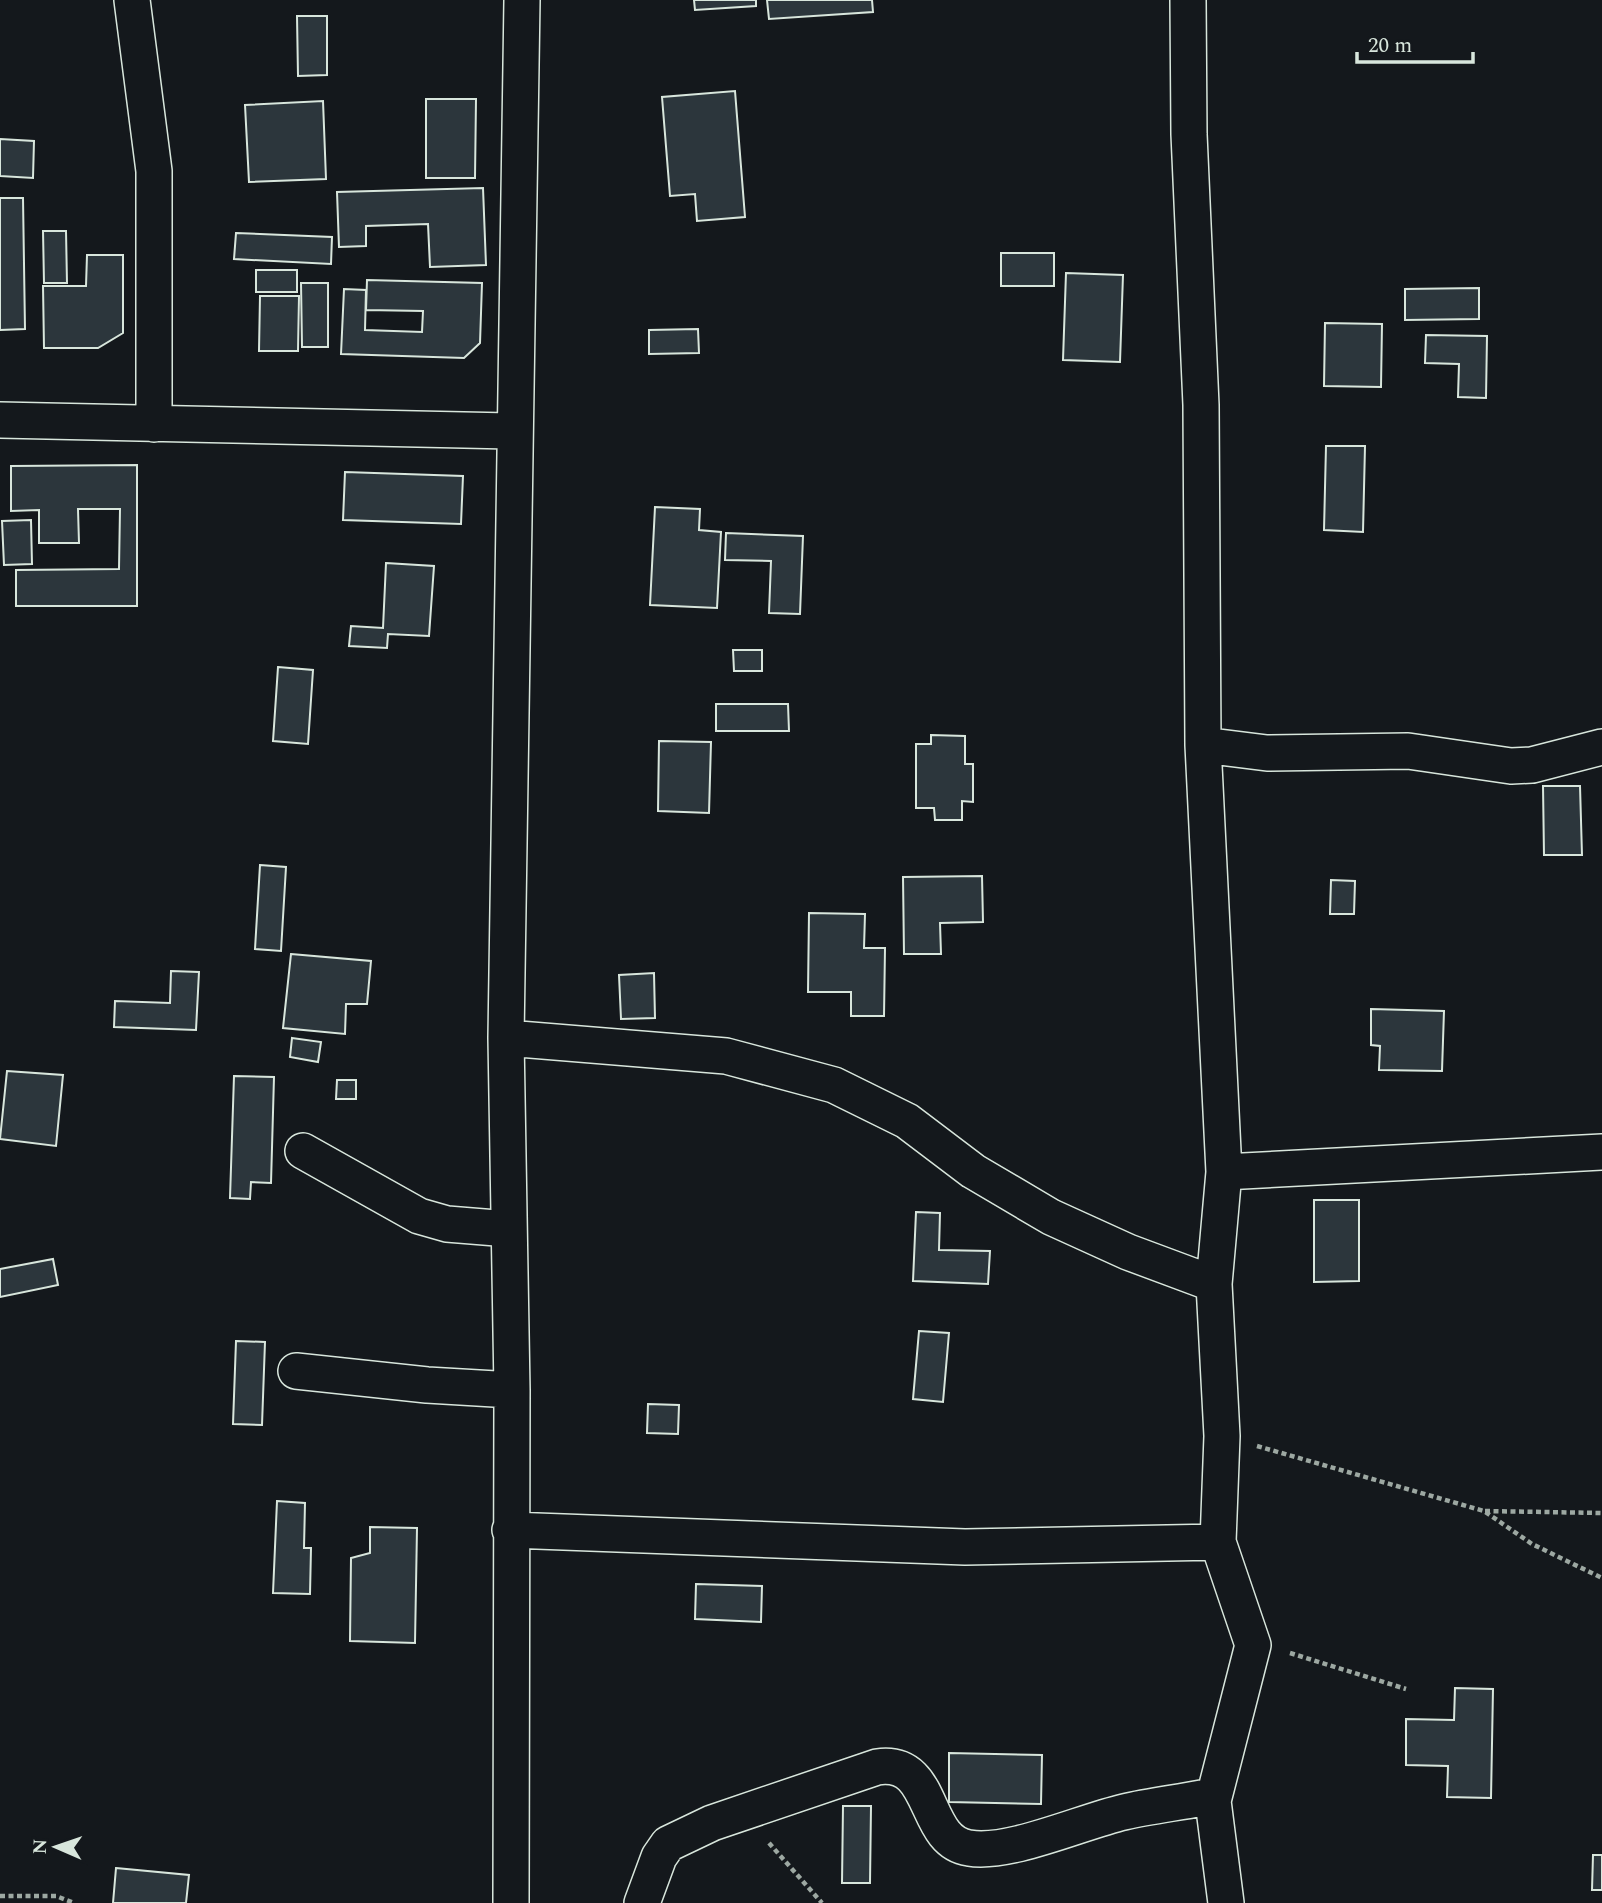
<svg xmlns="http://www.w3.org/2000/svg" width="1602" height="1903" font-family="Spectral,serif">
<style>
.building{fill:#2c363c;stroke:#d8e6dc;stroke-width:2}
.lines{fill:none;stroke-linecap:round;stroke-linejoin:round}
.street-casing{stroke:#d8e6dc;stroke-width:38}
.path{stroke:#9da8a2;stroke-width:4.5;stroke-dasharray:5 3.5;stroke-linecap:butt}
.street{stroke:#14181c;stroke-width:35}
</style>
<rect width="100%" height="100%" fill="#14181c"/>
<path class="building" d="M694 0H756V6L695 10Z
M767 0H872L873 12 769 19Z
M297 16H327V75L298 76Z
M735 91 745 217 697 221 695 194 670 196 662 97Z
M426 99H476L475 178H426Z
M323 101 326 179 249 182 245 105Z
M0 139 34 141 33 178 0 176Z
M483 188 486 265 430 267 428 224 366 226V246L339 247 337 192Z
M0 198H23L25 329 0 330Z
M43 231H66L67 283H44Z
M236 233 332 237 331 264 234 259Z
M1001 253H1054V286H1001Z
M87 255H123V333L98 348H44L43 286H86Z
M256 270H297V292H256Z
M1066 273 1123 275 1120 362 1063 360Z
M367 280 482 283 480 343 464 358 341 354 344 289 366 290 365 330 422 332 423 311 366 310Z
M301 283H328V347H302Z
M1479 288V319L1405 320V289Z
M260 296H299L298 351H259Z
M1325 323 1382 324 1381 387 1324 386Z
M698 329 699 353 649 354V330Z
M1426 335 1487 336 1486 398 1458 397 1459 364 1425 363Z
M1326 446H1365L1363 532 1324 530Z
M137 465V606H16V570L119 569 120 509H78L79 543H39V510L11 511V466Z
M345 472 463 476 461 524 343 520Z
M655 507 700 509 699 530 721 532 717 608 650 605Z
M31 520 32 564 4 565 2 521Z
M726 533 803 536 800 614 769 613 771 561 725 560Z
M386 563 434 566 429 636 388 634 387 648 349 646 351 626 383 628Z
M733 650H762V671H734Z
M278 667 313 670 308 744 273 741Z
M716 704H788L789 731H716Z
M931 735 965 736V764H973V802L962 801V820H935L934 808H916V744H931Z
M659 741 711 742 709 813 658 811Z
M1543 786H1580L1582 855H1544Z
M260 865 286 867 281 951 255 949Z
M982 876 983 922 940 923 941 954H904L903 877Z
M1331 880 1355 881 1354 914H1330Z
M809 913 865 914 864 948H885L884 1016H851V992H808Z
M291 954 371 961 367 1004H346L345 1034 283 1028Z
M171 971 199 972 196 1030 114 1027 115 1001 170 1003Z
M654 973 655 1018 621 1019 619 975Z
M1371 1009 1444 1011 1442 1071 1379 1070 1380 1046 1371 1045Z
M292 1038 321 1042 318 1062 290 1057Z
M7 1071 63 1075 56 1146 0 1139Z
M234 1076 274 1077 271 1183 251 1182 250 1199 230 1198Z
M337 1080H356V1099H336Z
M1314 1200H1359V1281L1314 1282Z
M916 1212 940 1213 939 1250 990 1251 988 1284 913 1281Z
M53 1259 58 1285 0 1297V1269Z
M919 1331 949 1333 943 1402 913 1399Z
M236 1341 265 1342 262 1425 233 1424Z
M648 1404 679 1405 678 1434 647 1433Z
M277 1501 305 1503 304 1548H311L310 1594 273 1593Z
M370 1527 417 1528 415 1643 350 1641 351 1558 370 1553Z
M696 1584 762 1586 761 1622 695 1619Z
M1455 1688 1493 1689 1491 1798 1447 1797 1448 1766 1406 1765V1719L1454 1720Z
M949 1753 1042 1755 1041 1804 949 1802Z
M843 1806H871L870 1883H842Z
M1593 1855H1602V1890H1592Z
M116 1868 189 1875 186 1903H113Z"/>
<g class="lines">
<defs>
<path id="street" d="M132 0 154 171V424
M1188 0 1189 134 1201 405 1203 745 1224 1172 1214 1284 1222 1436 1218 1542 1253 1645 1213 1801 1226 1903
M0 420 513 431
M1203 745 1267 753 1408 751 1511 766 1532 765 1602 747
M506 1038 726 1056 834 1085 907 1121 973 1171 1051 1217 1128 1252 1214 1284
M303 1151 419 1216 447 1224 509 1229
M1224 1172 1602 1152
M296 1371 427 1385 512 1390
M510 1530 965 1547 1218 1542
M511 1903 512 1390 506 1038 522 0
M642 1903 659 1857 668 1844 712 1823 877 1767C937 1758 921 1841 969 1848 1009 1855 1081 1822 1124 1812 1150 1806 1176 1803 1202 1798L1213 1801"/>
</defs>
<use href="#street" class="street-casing"/>
<path class="path" d="M1257 1446 1484 1511 1532 1544 1602 1578
M1485 1511 1602 1513
M1290 1653 1406 1689
M769 1843 822 1903
M0 1896H56L74 1903"/>
<use href="#street" class="street"/>
</g>
<g transform="translate(56 1847) rotate(272)" stroke="#14181c" stroke-width="5" paint-order="stroke">
<path d="M0-5L12 26L0 18L-12 26Z" fill="#d8e6dc"/>
<text y="-10" font-size="19" font-weight="bold" text-anchor="middle" fill="#d8e6dc">N</text>
</g>
<path d="M1357 52v10h116v-10" fill="none" stroke="#d8e6dc" stroke-width="3.5"/>
<text x="1368" y="52" font-size="21" fill="#d8e6dc" stroke="#14181c" stroke-width="5" paint-order="stroke">20 m</text>
</svg>
